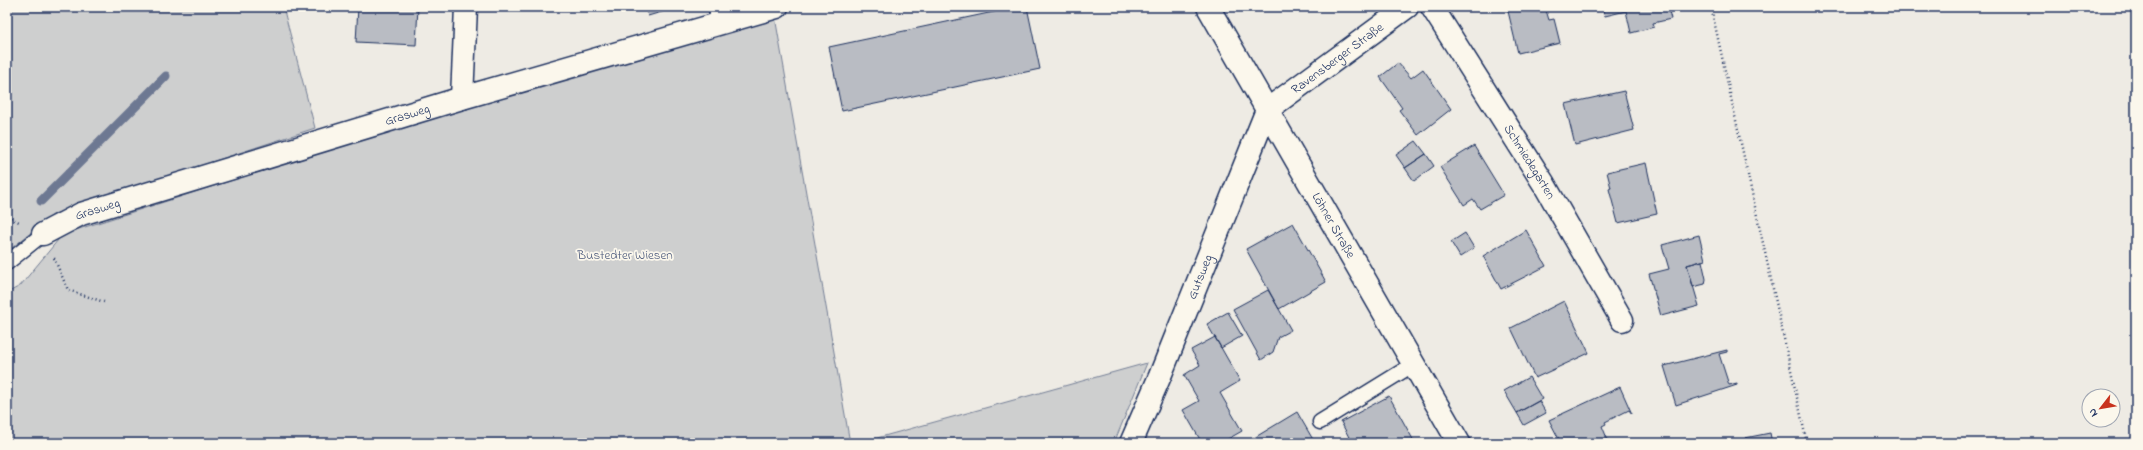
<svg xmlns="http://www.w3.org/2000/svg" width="2143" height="450" font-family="'Indie Flower',sans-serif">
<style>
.green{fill:#cecfcf;stroke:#747f96}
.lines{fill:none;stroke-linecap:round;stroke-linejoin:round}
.stream{stroke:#6d7892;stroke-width:9}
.building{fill:#b9bcc3;stroke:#1b2f5e}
.lane-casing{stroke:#1b2f5e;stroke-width:17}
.street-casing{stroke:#1b2f5e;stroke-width:25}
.secondary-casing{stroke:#1b2f5e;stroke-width:25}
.path{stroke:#1b2f5e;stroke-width:2.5;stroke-dasharray:1 3;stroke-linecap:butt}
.lane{stroke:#fbf7ec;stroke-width:14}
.street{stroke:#fbf7ec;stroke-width:22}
.secondary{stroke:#fbf7ec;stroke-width:22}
.labels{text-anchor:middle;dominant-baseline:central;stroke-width:3.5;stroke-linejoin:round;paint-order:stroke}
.street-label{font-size:13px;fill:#1b2f5e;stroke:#fbf7ec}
.park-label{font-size:13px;fill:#48577a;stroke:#fbf7ec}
</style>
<rect width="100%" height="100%" fill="#eeebe4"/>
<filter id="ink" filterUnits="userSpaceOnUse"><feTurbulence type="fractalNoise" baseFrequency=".025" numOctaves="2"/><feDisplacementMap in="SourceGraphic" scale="8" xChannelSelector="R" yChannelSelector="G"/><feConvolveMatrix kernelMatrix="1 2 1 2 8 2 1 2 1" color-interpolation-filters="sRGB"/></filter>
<g filter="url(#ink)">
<path class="green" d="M7 7H283L315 128 54 214 7 252Z
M775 17 850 443H7V293L20 286 63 234 523 88Z
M1147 363 1114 443H859Z"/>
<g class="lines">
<path class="stream" d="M41 201 166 76"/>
</g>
<path class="building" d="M358 7H418L416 45 356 42Z
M645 7H675V8L648 16Z
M1017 7H1027L1040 69 842 111 829 47Z
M1507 7H1545L1549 20 1554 19 1560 43 1518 53Z
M1602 7H1668L1671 19 1653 23 1654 27 1631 33 1626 11 1605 16Z
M1398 63 1411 78 1423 69 1451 109 1418 135 1399 110 1402 108 1380 77Z
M1624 91 1634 130 1575 145 1565 104Z
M1416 141 1426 154 1405 168 1396 155Z
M1474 146 1504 195 1480 209 1473 199 1464 205 1440 167Z
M1426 154 1434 166 1414 181 1405 168Z
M1646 163 1657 214 1618 223 1609 189 1611 188 1607 172Z
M1293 223 1326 282 1279 309 1246 249Z
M1526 230 1546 266 1501 289 1483 256Z
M1465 233 1474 248 1460 257 1451 242Z
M1699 235 1705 260 1687 265 1699 306 1661 316 1649 274 1669 269 1662 245Z
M1702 261 1706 279 1705 284 1693 287 1687 265Z
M1268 290 1291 330 1278 337 1273 352 1261 360 1233 309Z
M1564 301 1589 353 1535 378 1511 328Z
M1228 312 1242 336 1221 348 1207 324Z
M1215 337 1240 381 1220 393 1242 431 1221 443H1202L1183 410 1199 401 1184 375 1200 365 1191 350Z
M1727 350V352L1719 354 1729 385 1737 383V385L1676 405 1664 366Z
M1529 377 1542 399 1517 413 1504 391Z
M1620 387 1632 414 1629 410 1605 422 1606 424 1602 426 1609 443H1561L1549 420Z
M1389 396 1415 443H1352L1341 422Z
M1539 401 1546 413 1524 425 1517 413Z
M1297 412 1315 443H1250L1249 441Z
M1770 433 1772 443H1746L1745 438Z"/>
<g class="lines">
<defs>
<path id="lane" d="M716 7 718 25
M7 263 43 234
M1320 422 1414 364"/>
<g id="street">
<path id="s1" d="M1432 7 1544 184 1622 320"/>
<path d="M462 98 466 7"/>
<path id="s2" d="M43 234 81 214 462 98 777 7"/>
<path id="s3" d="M1131 443 1160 376 1267 110 1407 7"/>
</g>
<g id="secondary">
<path id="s4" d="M1208 7 1459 443"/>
</g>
</defs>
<use href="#lane" class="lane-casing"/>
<use href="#street" class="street-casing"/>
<use href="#secondary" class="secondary-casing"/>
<path class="path" d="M1711 7 1807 443
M7 216 19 222
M54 258 68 290 104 302"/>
<use href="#lane" class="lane"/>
<use href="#street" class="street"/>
<use href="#secondary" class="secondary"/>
</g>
</g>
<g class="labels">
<g class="street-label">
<text stroke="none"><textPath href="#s3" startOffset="447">Ravensberger Straße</textPath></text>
<text stroke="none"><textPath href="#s2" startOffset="384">Grasweg</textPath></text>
<text stroke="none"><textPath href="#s1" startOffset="183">Schmiedegarten</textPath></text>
<text stroke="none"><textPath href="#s2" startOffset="60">Grasweg</textPath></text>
<text stroke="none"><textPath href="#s4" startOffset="252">Löhner Straße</textPath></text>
<text stroke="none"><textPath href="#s3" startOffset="180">Gutsweg</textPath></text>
</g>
<g class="park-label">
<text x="625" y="255">Bustedter Wiesen</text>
</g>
</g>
<rect width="2143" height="450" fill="none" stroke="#fbf7ec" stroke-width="24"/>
<rect x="12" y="12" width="2119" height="426" fill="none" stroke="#1b2f5e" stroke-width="1.5" filter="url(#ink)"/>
<g transform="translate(2101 408) rotate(239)"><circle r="19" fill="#fbf7ec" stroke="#a1a7b3"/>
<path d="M0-3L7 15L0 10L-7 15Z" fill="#c8321e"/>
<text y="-6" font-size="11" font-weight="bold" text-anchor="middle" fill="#1b2f5e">N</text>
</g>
</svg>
